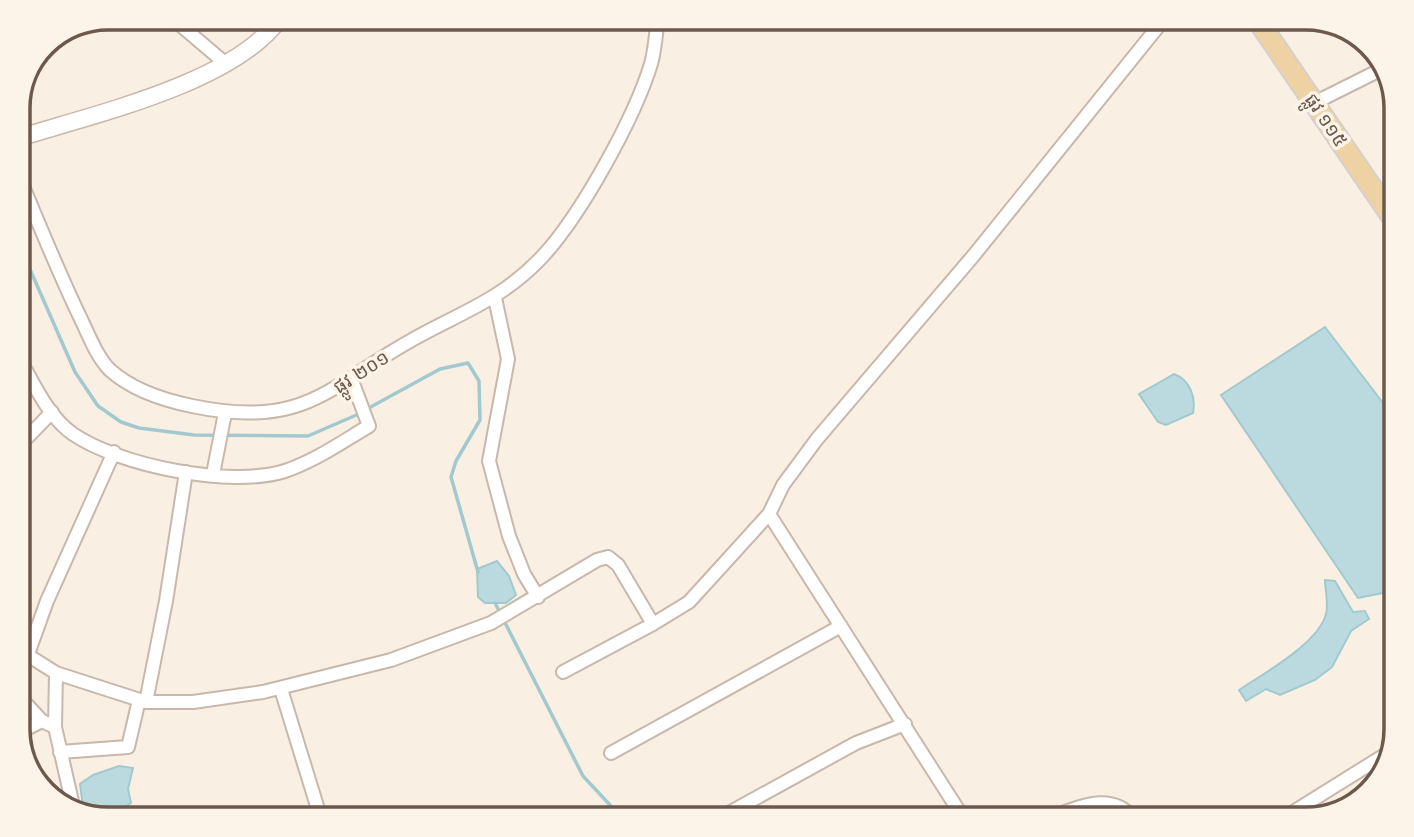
<svg xmlns="http://www.w3.org/2000/svg" width="1414" height="837" font-family="Arial,'Noto Sans Khmer',sans-serif">
<style>
.water{fill:#badadf;stroke:#a2c9cf;stroke-width:2}
.lines{fill:none;stroke-linecap:round;stroke-linejoin:round}
.stream{stroke:#a2c9cf;stroke-width:3.5}
.minor-casing{stroke:#c8b8ab;stroke-width:16}
.tertiary-casing{stroke:#c8b8ab;stroke-width:19}
.primary-casing{stroke:#d6d0cd;stroke-width:23}
.minor{stroke:#fff;stroke-width:12}
.tertiary{stroke:#fff;stroke-width:16}
.primary{stroke:#efd2a3;stroke-width:19}
.labels{text-anchor:middle;dominant-baseline:central;stroke-width:7;stroke-linejoin:round;paint-order:stroke}
.street-label{font-size:19px;fill:#6d584c;stroke:#fcf4e8}
.rim{fill:none;stroke:#6d584c;stroke-width:3.5}
</style>
<rect width="100%" height="100%" fill="#f9f0e3"/>
<path class="water" d="M1325 327 1396 420V586L1383 593 1358 598 1221 395Z
M1174 374C1190 380 1196 397 1193 413L1166 425 1158 422 1139 394Z
M497 561 509 576 516 595 506 603H485L478 597 477 569Z
M1325 580 1335 581 1353 612 1365 611 1369 619 1351 631 1332 667 1315 680 1280 695 1266 689 1246 701 1239 690C1263 674 1319 643 1326 614 1329 603 1325 591 1325 580Z
M119 766 133 768 128 789 131 803 117 812 91 813 83 807 80 784 93 775Z"/>
<g class="lines">
<path class="stream" d="M18 242 75 372 98 406 121 422 139 428 194 435 308 436 361 413
M367 409 440 369 468 363 479 381 480 420 456 461 451 477 478 572
M495 603 583 776 623 819"/>
<defs>
<path id="minor" d="M172 18 225 63
M1314 103 1386 67
M18 174C38 222 57 269 79 315 88 333 96 356 110 370 132 390 163 400 192 406 307 430 327 386 419 336 467 310 503 298 542 257 581 215 634 119 651 64 655 50 656 33 658 18
M495 298 508 359 489 461 509 536 524 574 538 597
M18 356C33 382 48 417 73 434 120 466 231 488 285 471 315 461 342 442 369 426L351 378
M18 447 52 412
M213 474 225 413
M18 649 56 673 146 702H193L263 692 391 660 491 623 597 560 608 557 618 565 653 624 689 602 769 514
M28 654 47 601 114 452
M563 672 653 624
M56 673 55 727 74 810
M281 689 321 819
M18 695 42 721 55 727
M146 702 166 601 186 472
M18 733 42 721
M60 752 128 747 139 700
M611 753 841 626
M718 819 856 743 905 724
M964 819 769 514 783 485 817 439 974 255 1165 18
M1046 819C1076 809 1110 789 1134 819
M1282 819 1391 751"/>
<path id="tertiary" d="M18 138C91 115 235 83 280 18"/>
<path id="primary" d="M1256 18 1396 223"/>
</defs>
<use href="#minor" class="minor-casing"/>
<use href="#tertiary" class="tertiary-casing"/>
<use href="#primary" class="primary-casing"/>
<use href="#minor" class="minor"/>
<use href="#tertiary" class="tertiary"/>
<use href="#primary" class="primary"/>
</g>
<g class="labels">
<g class="street-label">
<text transform="translate(1326 120) rotate(56)">ផ្លូវ ១១៥</text>
<text transform="translate(361 372) rotate(-33)">ផ្លូវ ២០១</text>
</g>
</g>
<path d="M0 0H1414V837H0ZM108 30H1306A78 78 0 0 1 1384 108V729A78 78 0 0 1 1306 807H108A78 78 0 0 1 30 729V108A78 78 0 0 1 108 30Z" fill="#fcf4e8" fill-rule="evenodd"/>
<path class="rim" d="M108 30H1306A78 78 0 0 1 1384 108V729A78 78 0 0 1 1306 807H108A78 78 0 0 1 30 729V108A78 78 0 0 1 108 30Z"/>
</svg>
